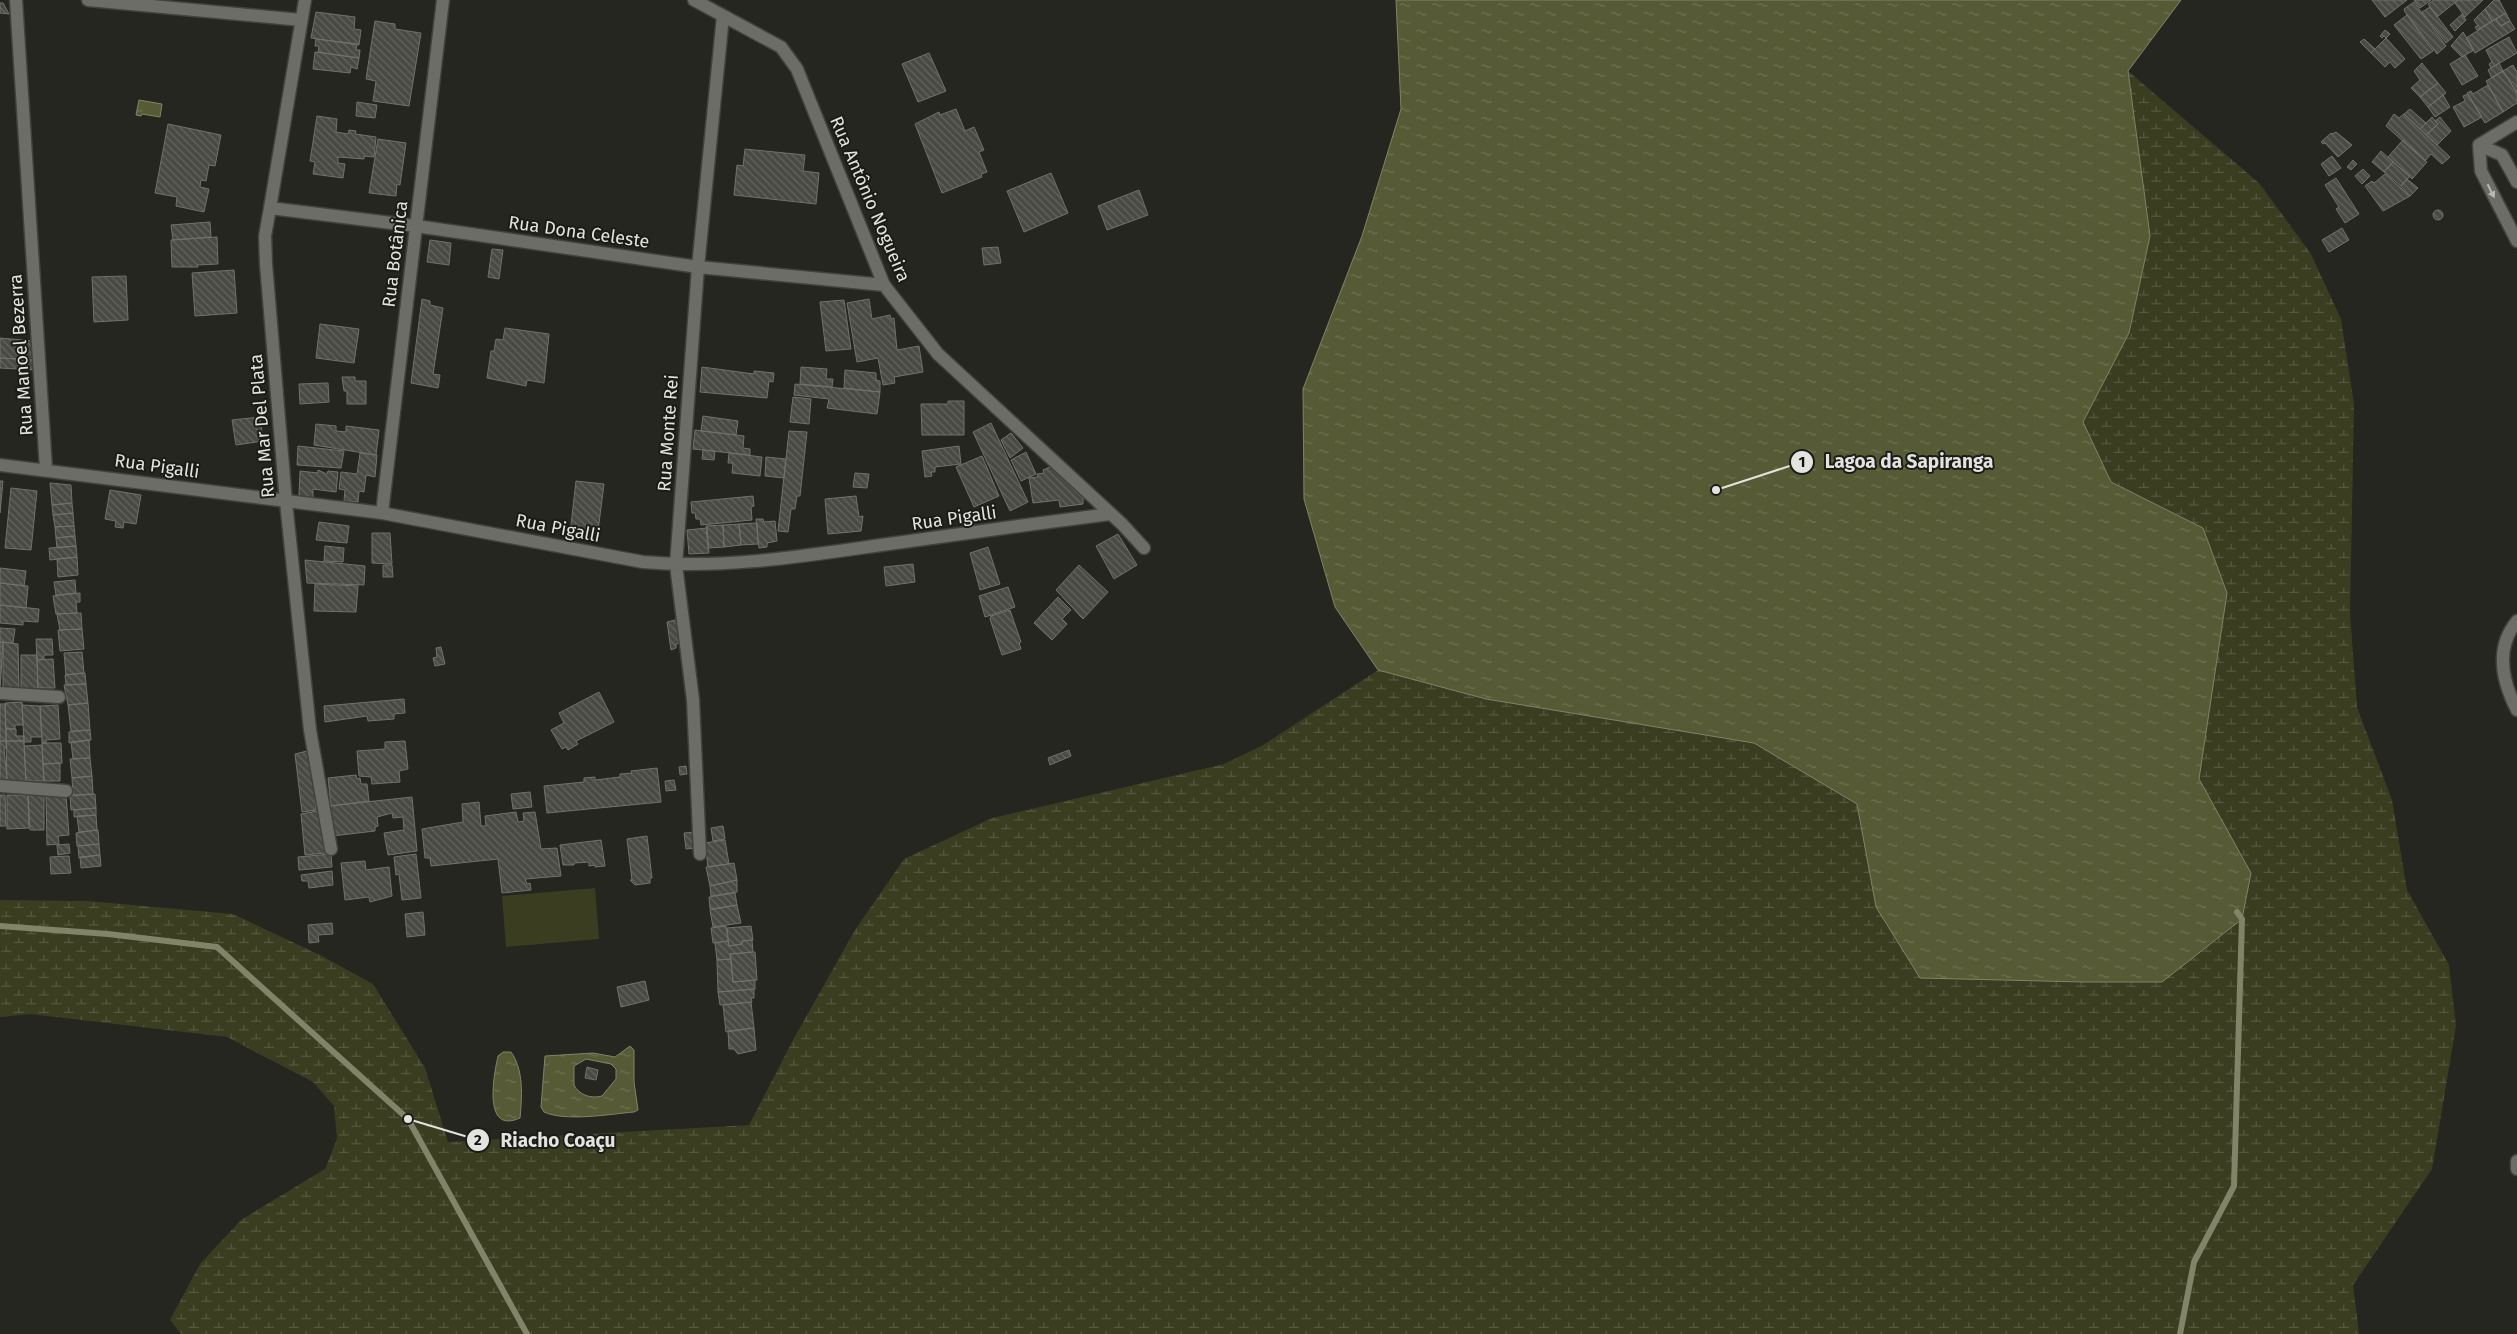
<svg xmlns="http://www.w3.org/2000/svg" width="2517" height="1334" font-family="'Fira Sans',sans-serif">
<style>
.wetland{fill:url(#wetland-marsh)}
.garden{fill:#3a3d20}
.water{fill:url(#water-ripples);stroke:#818468;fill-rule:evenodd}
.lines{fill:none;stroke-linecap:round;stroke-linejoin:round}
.stream{stroke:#818468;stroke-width:6}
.building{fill:url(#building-back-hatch);stroke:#71726b}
.street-casing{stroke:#41423d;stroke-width:15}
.street{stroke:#6c6d66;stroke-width:12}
.oneway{fill:#b9bab5}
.labels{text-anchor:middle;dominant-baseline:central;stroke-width:4;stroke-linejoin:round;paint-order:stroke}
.street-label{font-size:18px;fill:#e3e3df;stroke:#1b1c17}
.leader{fill:none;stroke:#e3e3df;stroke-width:2}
.callout-dot{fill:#e3e3df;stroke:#1b1c17;stroke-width:2}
.mark-label{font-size:15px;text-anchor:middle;font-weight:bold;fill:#111}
.callout-label{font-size:19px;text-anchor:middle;font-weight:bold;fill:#e3e3df;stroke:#1b1c17;stroke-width:4;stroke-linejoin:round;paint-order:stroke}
</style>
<defs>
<pattern id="wetland-marsh" width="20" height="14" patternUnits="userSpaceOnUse" patternTransform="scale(1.25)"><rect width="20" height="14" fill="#3a3d20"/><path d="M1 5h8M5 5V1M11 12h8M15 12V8" fill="none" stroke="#565940"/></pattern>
<pattern id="water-ripples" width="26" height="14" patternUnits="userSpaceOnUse" patternTransform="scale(1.25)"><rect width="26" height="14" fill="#575b35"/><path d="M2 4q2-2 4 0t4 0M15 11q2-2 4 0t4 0" fill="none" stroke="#6f7252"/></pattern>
<pattern id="building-back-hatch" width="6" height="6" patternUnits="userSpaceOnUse" patternTransform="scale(1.25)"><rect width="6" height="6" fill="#494a43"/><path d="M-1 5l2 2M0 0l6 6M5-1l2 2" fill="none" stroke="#63645e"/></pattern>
</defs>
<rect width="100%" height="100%" fill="#252620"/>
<path class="wetland" d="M2128 71 2259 183 2311 254 2341 319 2354 404 2350 614 2357 707 2392 800 2407 890 2449 965 2456 1026 2432 1169 2353 1285 2359 1334H181L170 1320 200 1264 241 1220 325 1169 337 1139 334 1106 313 1082 227 1037 30 1014 0 1017V900L88 901 233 914 322 956 373 984 425 1068 448 1142 749 1125 793 1040 855 930 904 859 992 818 1224 764 1263 745 1378 670 1486 699 1754 743 1858 804 1876 907 2251 873 2198 779 2227 593 2203 528 2111 482 2083 422 2129 333 2150 236Z"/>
<path class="garden" d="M595 888 599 939 506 947 502 896Z"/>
<path class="water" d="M1396 0H2181L2128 71 2150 236 2129 333 2083 422 2111 482 2203 528 2227 593 2199 779 2251 873 2242 919 2162 982H2084L1920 978 1876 907 1857 804 1754 743 1486 699 1378 670 1335 607 1304 499 1303 389 1362 236 1401 109Z
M139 100 162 104 160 117 142 114 141 116 136 115Z
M630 1046 634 1050V1082L638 1110 634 1112C610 1114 566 1122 544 1112L541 1107 545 1056 593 1053 615 1057ZM586 1059 611 1064 616 1069V1079L602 1096C591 1099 579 1095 574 1085V1066Z
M503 1052H511C524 1070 522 1097 520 1118 482 1135 494 1074 498 1056Z"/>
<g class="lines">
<path class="stream" d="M0 926 108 934 217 947 408 1119 527 1334
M2180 1334 2194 1262 2234 1186 2242 919 2237 912"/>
</g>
<path class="building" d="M2372 0H2407L2385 17Z
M2414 0H2431L2420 8Z
M2434 0H2458L2437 17 2428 4Z
M2458 0H2483L2465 17 2455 3Z
M2494 0H2499L2506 13 2492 21 2485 9Z
M2414 2 2446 46 2437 54 2405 12 2404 9Z
M0 3H3L9 14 0 13Z
M2430 7 2453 37 2446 43 2422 12Z
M2485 9 2492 21 2477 30 2475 27 2478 26 2474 20Z
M316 12 355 17 354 29 361 30 359 45 311 38Z
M2506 13 2510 21 2501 26 2496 19Z
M2462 14 2466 20 2455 31 2450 25Z
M2407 15 2433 51 2421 59 2394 25Z
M2496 19 2501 26 2510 21 2515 29 2475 53 2466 38Z
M375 21 395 24V29L421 33 409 106 373 101 376 81 366 79Z
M2385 30 2390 34 2386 38 2384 36 2382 38 2380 36Z
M2463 32 2474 50 2462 57 2451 46Z
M2509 37 2517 53 2491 68 2489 64 2492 62 2486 50Z
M2386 38 2405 59 2395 68 2390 62 2385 67 2371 53Z
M316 39 357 44 356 50H360L359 58 318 52 319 46H315Z
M2364 39 2375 49 2371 53 2360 42Z
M315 52 359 58 357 69 351 67 350 73 313 69Z
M929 53 946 91 918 102 902 64Z
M2465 55 2478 76 2462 85 2450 64Z
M2422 63 2438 83 2420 97 2411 88 2420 80 2414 71Z
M2499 63 2503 71 2492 78 2488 70Z
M2513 65 2517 72V93L2503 71Z
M2503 71 2517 93V103L2503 112 2486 81Z
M2438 83 2446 93 2428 107 2420 97Z
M2488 85 2503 112 2485 123 2467 93 2471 91 2473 94Z
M2468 94 2482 117 2464 127 2453 107 2465 101 2463 96Z
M2443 95 2450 107 2435 117 2428 107Z
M357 102 377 105 375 118 356 116Z
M956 109 965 131 974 127 984 150 979 152 987 172 981 174 982 177 942 193 915 124 939 112 940 115Z
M2410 109 2426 123 2420 129 2404 114Z
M2394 114 2399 118 2404 114 2450 157 2442 164 2431 154 2425 161 2386 126Z
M317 116 337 119 336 132 348 134 349 130 356 131 355 134 376 137 374 157 364 156V159L338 157V163L345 164 343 178 313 174 315 162 310 161Z
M2432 117 2438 124 2426 135 2420 129Z
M2440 117 2451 131 2437 145 2426 135 2438 124 2435 121Z
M168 124 221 135 215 166 209 165 206 181 201 180 200 187 209 189 204 212 176 206 177 197 155 193Z
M2336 132 2352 145 2338 157 2325 143 2323 144 2321 142 2331 133 2332 134Z
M378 139 406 143 400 185 397 184 396 196 369 193Z
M2403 140 2427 162 2412 179 2388 157Z
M745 149 805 155 803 171 819 173 816 204 734 195 737 165 743 166Z
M2381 151 2393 162 2384 172 2372 162Z
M2332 156 2341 168 2329 176 2321 164Z
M2353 160 2357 164 2351 170 2347 167Z
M2393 162 2410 176 2401 186 2384 172Z
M2363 169 2370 176 2362 184 2355 176Z
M1051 173 1068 213 1024 232 1007 191Z
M2385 174 2410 196 2383 211 2365 186 2372 181 2374 183Z
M2336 178 2359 214 2345 223 2336 209 2339 207 2325 185Z
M2407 179 2418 188 2410 196 2401 186Z
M1139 190 1148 215 1107 230 1098 206Z
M2433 215a5 5 0 1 1 10 0a5 5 0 1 1-10 0Z
M210 222 211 237 173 240 171 225Z
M2342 228 2349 240 2329 252 2322 240Z
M217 237 218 264 197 265 198 267H172L171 240Z
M430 240 451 243 449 265 427 262Z
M998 247 1001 263 984 265 982 248Z
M492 249 503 250 499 279 488 277Z
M234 270 237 313 195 316 192 273Z
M126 276 128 320 94 322 92 277Z
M422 299 430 301V305L443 308 433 374 440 375 438 388 411 383Z
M869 299 872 319 890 315 891 319 894 318 897 350 919 346 923 372 894 377 895 383 883 385 878 358 857 362 847 303Z
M844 300 851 349 826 351 820 302Z
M320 324 359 329 354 363 316 358Z
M505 328 549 334 544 383 527 380 526 386 487 378 491 351H494L496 339 503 340Z
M0 338 33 341 35 360 0 358Z
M0 358 35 360 36 370 0 368Z
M702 367 754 374V371L774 373 773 382 769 381 767 398 700 392Z
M801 367 827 369 826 379H833L832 387 800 384Z
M845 370 876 373V380L880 381V392L844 388Z
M342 377H355V381H366V404H347V391H344Z
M328 383 329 402 300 404 299 384Z
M795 384 880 392 877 414 827 408 829 399 794 395Z
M793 397 811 399 809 424 790 422Z
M948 401H964V435H922L921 404H948Z
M703 416 738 421 736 435 701 431Z
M260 417 263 441 236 445 232 420Z
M991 423 1028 502 1010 511 973 432Z
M316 424 336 426V431L346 432V426L379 430 376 455 314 445Z
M695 430 744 436 743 448 750 449V455L693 449Z
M789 431 807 432 800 496H797L795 509H791L788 532 778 531Z
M1011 433 1023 448 1010 458 1001 440Z
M298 446 344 451 341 468 297 465Z
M959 446 961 464 935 467V472H931L932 476 925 477 922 451Z
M703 450 715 451 714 460 702 459Z
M1026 452 1036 474 1021 481 1011 460Z
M360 453 377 455 375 477 366 475 364 492 359 491 358 502 344 501 345 490 339 489 341 472 357 474Z
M729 453 762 457 760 476 732 473 733 463H728Z
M982 456 999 496 974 507 956 467Z
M766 457 786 459 784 478 765 476Z
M1050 467 1083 498V504L1060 507 1059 500 1033 503 1029 478 1038 477 1037 474 1044 473 1043 470Z
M318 470 327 474 328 471 338 472 336 492 313 489V498L299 496 300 471 318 473Z
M855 473 869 474 867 488 853 487Z
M0 481H3L0 513Z
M576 481 604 484 598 531 579 528 578 535 570 534Z
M50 483 71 485 72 503 52 505Z
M11 488 37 491 31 550 5 548Z
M110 490 141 495 136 524 124 522 123 528 115 527 116 521 105 519Z
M753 496 754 506 751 507 752 520 701 525 700 519H696L695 513H692L691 502Z
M856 496 859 517 863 516 861 531 828 534 825 499Z
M72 503 73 513 53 515 52 505Z
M73 513 74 526 55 527 53 515Z
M756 519H763L764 522 775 521 777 541 767 543V547L759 548Z
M319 522 349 526 347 543 316 540Z
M757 523 758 544 741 545 739 524Z
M739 524 741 545 724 547 723 525Z
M723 525 724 547 708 548 706 526Z
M74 526 75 536 56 538 55 527Z
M707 528 709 553 689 554 687 530Z
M372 533H390L392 564 372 563Z
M1118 534 1137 565 1114 579 1096 546Z
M75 536 76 546 57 548 56 538Z
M76 546 77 557 50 560 49 548Z
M325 546 344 548 343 562 324 561Z
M988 547 1000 584 980 590 970 553Z
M77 557 78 575 58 577 57 559Z
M305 560 365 566 364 585 307 583Z
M913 564 915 582 886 586 884 567Z
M383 565H392L393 577H383Z
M1079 565 1108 592 1083 619 1056 590Z
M0 568 26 571 24 586 0 583Z
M75 580 76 593 56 595 54 582Z
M0 583 28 586 26 608 0 605Z
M315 584 358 586 356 612 314 611Z
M1008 587 1015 607 985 617 979 596Z
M80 593V602H76L77 613 56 614 53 596Z
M1058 597 1071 610 1062 619 1067 624 1052 640 1034 623Z
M0 605 39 609 38 622 23 621V625L0 623Z
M1010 610 1021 642 1019 643 1021 649 1002 655 990 619 991 616Z
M81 613 82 629 60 630 57 614Z
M679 619 682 643 676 644V648L671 650 667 622Z
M0 628 15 629 13 643 0 642Z
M82 629 84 649 60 651 58 630Z
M36 639H52L53 655H44V659L37 660Z
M0 642H3L0 690Z
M3 642 18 644 19 690H3Z
M441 647 445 664 435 666 433 658 437 657 436 648Z
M82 652 84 673 66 675 64 653Z
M21 655H37L38 693H21Z
M53 659 55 688H38L37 660Z
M85 673 86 684 66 685 65 675Z
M86 684 88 703 68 705 64 685Z
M599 692 614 722 576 741 578 744 568 750 566 747 562 749 551 730 564 723 559 713Z
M404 699 405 713 394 714V719L368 721 367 716 325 722 324 706Z
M22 702 23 725H15V729H6L5 703Z
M88 703 90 730 71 731 68 705Z
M0 704H5L6 741H0Z
M22 705 40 706 42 737H31V742H24Z
M58 705 60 739 46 740V743H42L40 706Z
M6 729H16V736H24V741H6Z
M90 730 91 740 69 743V732Z
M89 740 90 758 73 759 71 742Z
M0 741H6L7 748H4L7 780H0Z
M6 741H24L26 781 7 780Z
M405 741 408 769 399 771 400 782 372 784 371 777 359 776 357 751 385 749V742Z
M42 743H61L62 763 43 764Z
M42 745 44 781H26L24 746Z
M311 750 316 810 302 812 295 754Z
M1069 750 1071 756 1050 765 1048 758Z
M90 758 92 776 72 778 70 759Z
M60 763V781H44L43 764Z
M686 766 687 774 680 775 679 767Z
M657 768 661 802 547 813 544 786 584 782V778L595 777V780L620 777V774L632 773 631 771Z
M356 775 357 779 360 778 361 784H367L369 801 331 806 328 778Z
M92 776 93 794 73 795 72 778Z
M674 780 676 790 666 791 665 781Z
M530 792 532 807 513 809 511 794Z
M95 794 96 808 71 810 70 796Z
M0 795H5L6 826H0Z
M7 795H28L29 828 7 829Z
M28 795H44V830H30Z
M46 795H66L69 835 58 836 59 844 47 845Z
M412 797 417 851 388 855 384 833 404 830 403 817 393 818 392 813 377 817 378 826 375 827V831L332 836 329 806Z
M479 802 481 826H486L485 816 516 812 518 822 524 821 523 813 535 812 541 849 557 848 561 876 525 879 527 884 530 883 531 890 502 893 498 859 431 866 430 858H425L422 829 463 822 462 804Z
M96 808V815L74 817V810Z
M317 811V813L323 812 326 853 305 855 301 814Z
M96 815 97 830 79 832 77 816Z
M723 826 725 839 713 841 711 828Z
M98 830 99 844 77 846 76 833Z
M695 832 697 848 686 849 684 833Z
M647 836 652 878H650V883L635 885 630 880H632L627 839Z
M601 840 605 866 595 867V865L589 866V862L574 863V865H563L560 845Z
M725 840 729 864 708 867 705 843Z
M69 844 70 853 58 855 57 845Z
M99 844 100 855 79 858 78 846Z
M331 854 332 867 299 870 298 857Z
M416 854 421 898 402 900 399 874 396 875 394 857Z
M100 855 101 866 81 868 80 857Z
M69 856 71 873 51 874 50 857Z
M365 861 366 870 389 867 392 896 370 902 369 897 345 900 341 863Z
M734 863 737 880 710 886 706 867Z
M332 871 333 885 309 888 308 881H302L301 875Z
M737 880V892L711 896 710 886Z
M735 893 737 905 710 909 709 897Z
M737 905 741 923 713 927 710 910Z
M423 912 425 935 407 937 405 914Z
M332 923 333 934 318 935 319 942 309 943 308 925Z
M726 926 728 941 713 943 711 928Z
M751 926 753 940 742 941V944L729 946 727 928Z
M752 940 753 952 730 954 731 959 717 960 715 943 728 941 729 946 742 944V941Z
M755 952 757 980 733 982 730 954Z
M731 959 733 982 755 980V989L718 992 717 960Z
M645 981 649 1000 621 1007 617 987Z
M754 989V998H751L752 1002 720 1005 718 992Z
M751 1002 754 1028 726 1032 723 1005Z
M754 1028 756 1050 738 1054 734 1049H729L728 1031Z
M587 1067 598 1070 596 1080 585 1078Z"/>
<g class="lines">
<defs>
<path id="street" d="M16 0 46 469
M88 0 301 20
M305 0 270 208 265 236 266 264 286 502 310 730 331 849
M694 0 781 47 797 69 884 285 938 354 1122 524 1144 548
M2479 145 2481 171 2517 241
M2479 145 2502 155 2517 182
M2479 145 2517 122
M270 208 416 226 698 267 884 285
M0 465 382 513 643 562C720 569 798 557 874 546 953 535 1031 524 1110 514
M382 513 443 0
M2517 621C2495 648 2502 681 2517 710
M0 693 59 697
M0 786 66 791
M700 854 693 700 676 565 698 267 723 16
M2517 1161V1169"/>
</defs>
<use href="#street" class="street-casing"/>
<use href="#street" class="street"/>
</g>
<defs><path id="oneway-solid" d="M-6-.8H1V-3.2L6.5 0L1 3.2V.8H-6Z" transform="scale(1.25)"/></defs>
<use class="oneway" href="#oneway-solid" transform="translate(2491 191) rotate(63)"/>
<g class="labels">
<g class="street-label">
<text transform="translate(870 199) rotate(67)">Rua Antônio Nogueira</text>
<text transform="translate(579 232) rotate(8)">Rua Dona Celeste</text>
<text transform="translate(395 254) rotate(-83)">Rua Botânica</text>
<text transform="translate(21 355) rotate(-94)">Rua Manoel Bezerra</text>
<text transform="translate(262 426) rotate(-95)">Rua Mar Del Plata</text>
<text transform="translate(668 433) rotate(-86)">Rua Monte Rei</text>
<text transform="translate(157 466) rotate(8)">Rua Pigalli</text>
<text transform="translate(954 518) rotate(-8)">Rua Pigalli</text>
<text transform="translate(558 528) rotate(11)">Rua Pigalli</text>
</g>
</g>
<path class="leader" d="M1716 490L1802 462M408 1119L478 1140"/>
<g class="callout-dot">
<circle cx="1716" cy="490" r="5"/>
<circle cx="408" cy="1119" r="5"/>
<circle cx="1802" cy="462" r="12"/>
<circle cx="478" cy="1140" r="12"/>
</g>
<g class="mark-label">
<text x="1802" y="467">1</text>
<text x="478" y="1145">2</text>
</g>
<g class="callout-label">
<text x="1909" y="468">Lagoa da Sapiranga</text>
<text x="558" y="1147">Riacho Coaçu</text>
</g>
</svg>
